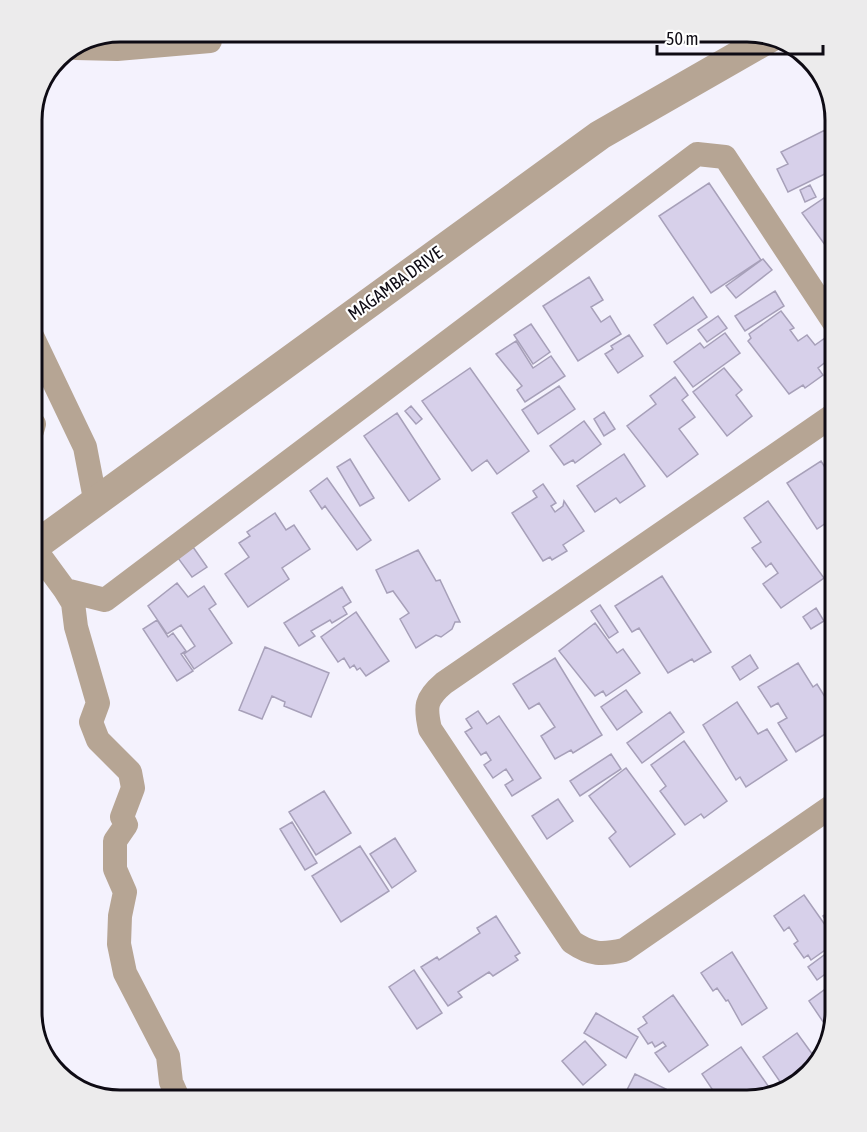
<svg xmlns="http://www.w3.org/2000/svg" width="867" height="1132" font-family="'Asap Condensed',sans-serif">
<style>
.building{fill:#d7d0ea;stroke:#a7a0b9;stroke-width:1.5}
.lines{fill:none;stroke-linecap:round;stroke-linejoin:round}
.minor{stroke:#b6a594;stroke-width:24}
.tertiary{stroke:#b6a594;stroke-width:30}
.labels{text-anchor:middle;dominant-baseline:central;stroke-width:4.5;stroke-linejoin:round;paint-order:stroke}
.street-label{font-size:18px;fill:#0e0b14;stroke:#fff}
.rim{fill:none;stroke:#0e0b14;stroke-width:3}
</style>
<rect width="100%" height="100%" fill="#f4f2fd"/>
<path class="building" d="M825 130 835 151V169L788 192 777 169 788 164 781 152Z
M709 183 761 260 711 293 659 216Z
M810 185 816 197 805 202 800 190Z
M835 193V254L833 256 802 213 830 194 832 196Z
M763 259 772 270 736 298 726 286Z
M589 277 603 300 591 307 601 322 610 316 621 334 578 361 543 306Z
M775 291 784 306 745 331 735 316Z
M693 297 707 317 667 344 654 325Z
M781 311 794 328 790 330 798 341 807 335 815 345 825 338 835 353V362L830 365 827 361 818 368 823 375 805 388 803 385 789 394 748 341 751 338 749 334Z
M718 316 727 328 707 342 698 330Z
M531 324 550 352 533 364 514 335Z
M725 333 740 353 693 387 674 362 700 343 704 348Z
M629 335 643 356 618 373 605 354 613 349 611 346Z
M516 341 533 368 551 356 565 376 525 402 517 390 522 386 496 354Z
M470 368 529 451 497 474 487 460 472 471 422 401Z
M724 368 742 390 736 395 752 416 727 436 693 392Z
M675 377 688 395 682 400 695 417 679 429 698 454 667 477 627 426 656 404 650 396Z
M559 386 575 409 538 434 522 410Z
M411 406 422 419 416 424 405 411Z
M604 412 615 429 604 436 594 419Z
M397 413 440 479 409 501 364 436Z
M584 421 601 444 575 463 573 460 564 465 550 446Z
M624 454 645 486 620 503 616 498 595 512 577 486Z
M350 459 374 498 360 506 337 467Z
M821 461 835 483V517L817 529 787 483Z
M327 478 371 540 357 550 325 506 322 509 310 491Z
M543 484 556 503 551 506 555 512 563 506 564 501 584 531 563 545 567 551 552 560 550 557 543 561 512 513 537 497 533 491Z
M768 501 824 578 781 608 763 584 778 573 771 563 766 567 752 548 761 542 744 518Z
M275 513 286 530 294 525 310 549 282 568 289 579 248 607 225 574 249 557 239 543 250 536 247 532Z
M193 547 207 567 192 577 178 558Z
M418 550 436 581 440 580 460 622H455L452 629 441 637 436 635 416 648 400 619 409 613 393 591 387 593 376 570Z
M662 576 711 652 694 662 692 659 668 673 639 628 632 632 615 606Z
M177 583 188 597 204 586 216 604 209 609 232 643 194 669 184 654 195 646 181 625 167 634 148 606Z
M342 587 351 602 343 607 347 614 332 623 330 620 311 631 315 636 299 646 284 623Z
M600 605 618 632 609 638 591 611Z
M816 608 824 621 811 629 803 617Z
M356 612 389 661 366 676 360 668 357 670 354 665 350 668 344 658 338 662 321 637Z
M157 620 168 637 173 633 186 651 181 654 193 671 177 681 143 629Z
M595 623 617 653 623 649 640 673 606 696 603 691 595 696 559 651Z
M265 647 329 673 311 717 284 706 285 702 272 696 262 719 239 710Z
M750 655 758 668 740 680 732 667Z
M555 658 602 735 573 753 571 750 555 759 541 736 555 727 539 703 529 709 513 684Z
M798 663 813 687 817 684 835 713V728L796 752 778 723 787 718 778 703 771 707 758 687Z
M626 690 642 712 617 730 601 707Z
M737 702 758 734 767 729 787 760 746 787 740 777 736 780 703 725Z
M478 711 487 724 499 716 541 778 512 796 505 785 513 780 506 769 493 778 484 765 491 760 486 752 481 755 465 732 472 728 466 719Z
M670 712 684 732 642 763 627 743Z
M684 741 727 801 704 818 701 814 685 825 660 791 666 786 651 765Z
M611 754 621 769 580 796 570 781Z
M626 768 675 834 630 867 609 838 616 832 589 796Z
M324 791 351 833 316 855 289 812Z
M558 799 573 821 547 839 532 816Z
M292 822 317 863 305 870 280 829Z
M395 838 416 871 392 888 370 854Z
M360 846 389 891 341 922 312 876Z
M835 869V889L826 876Z
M804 895 835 939V943L811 960 808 955 804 958 794 944 798 941 789 927 784 931 774 916Z
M833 909 835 912V934L823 916Z
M496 916 520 953 515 956 518 960 493 976 489 972 458 992 462 997 448 1006 421 967 437 957 439 960 480 933 477 928Z
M835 947V967L817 980 808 967Z
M732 952 767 1008 742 1025 728 1000 726 1001 717 988 713 991 701 973Z
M414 970 442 1013 417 1029 389 987Z
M835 982V1012L830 1032 809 1001Z
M673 995 708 1045 669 1072 655 1053 666 1046 663 1042 655 1047 652 1042 648 1044 638 1029 647 1023 643 1017Z
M596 1013 638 1037 626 1058 584 1033Z
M797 1033 818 1062 796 1086 785 1089 763 1057Z
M585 1041 606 1065 583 1085 562 1061Z
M741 1047 773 1093 747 1100H724L721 1096 718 1098 702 1074Z
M635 1074 666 1089 660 1100H649L627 1090Z"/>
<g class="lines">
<path class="minor" d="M76 48 117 49 210 41
M32 336 85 447 95 499
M32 431 34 424
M32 545 65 590 105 600 697 154 725 157 835 324
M65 590 73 603 76 627 98 703 91 722 98 740 130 772 133 788 122 817 126 825 115 841V869L125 892 120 916 119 944 125 973 168 1056 171 1082 179 1100
M835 804 624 950C602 955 591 955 572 942L430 729C425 707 425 699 444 683L835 414"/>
<path class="tertiary" d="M32 548 600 135 771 37"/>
</g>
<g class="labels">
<g class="street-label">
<text transform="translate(395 283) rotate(-36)">MAGAMBA DRIVE</text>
</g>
</g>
<path d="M0 0H867V1132H0ZM120 42H747A78 78 0 0 1 825 120V1012A78 78 0 0 1 747 1090H120A78 78 0 0 1 42 1012V120A78 78 0 0 1 120 42Z" fill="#ecebec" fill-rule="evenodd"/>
<path class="rim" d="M120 42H747A78 78 0 0 1 825 120V1012A78 78 0 0 1 747 1090H120A78 78 0 0 1 42 1012V120A78 78 0 0 1 120 42Z"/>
<path d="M657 45v9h166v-9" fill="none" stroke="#0e0b14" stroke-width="3"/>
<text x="666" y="45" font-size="18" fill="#0e0b14" stroke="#ffffff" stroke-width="4.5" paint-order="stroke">50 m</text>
</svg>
